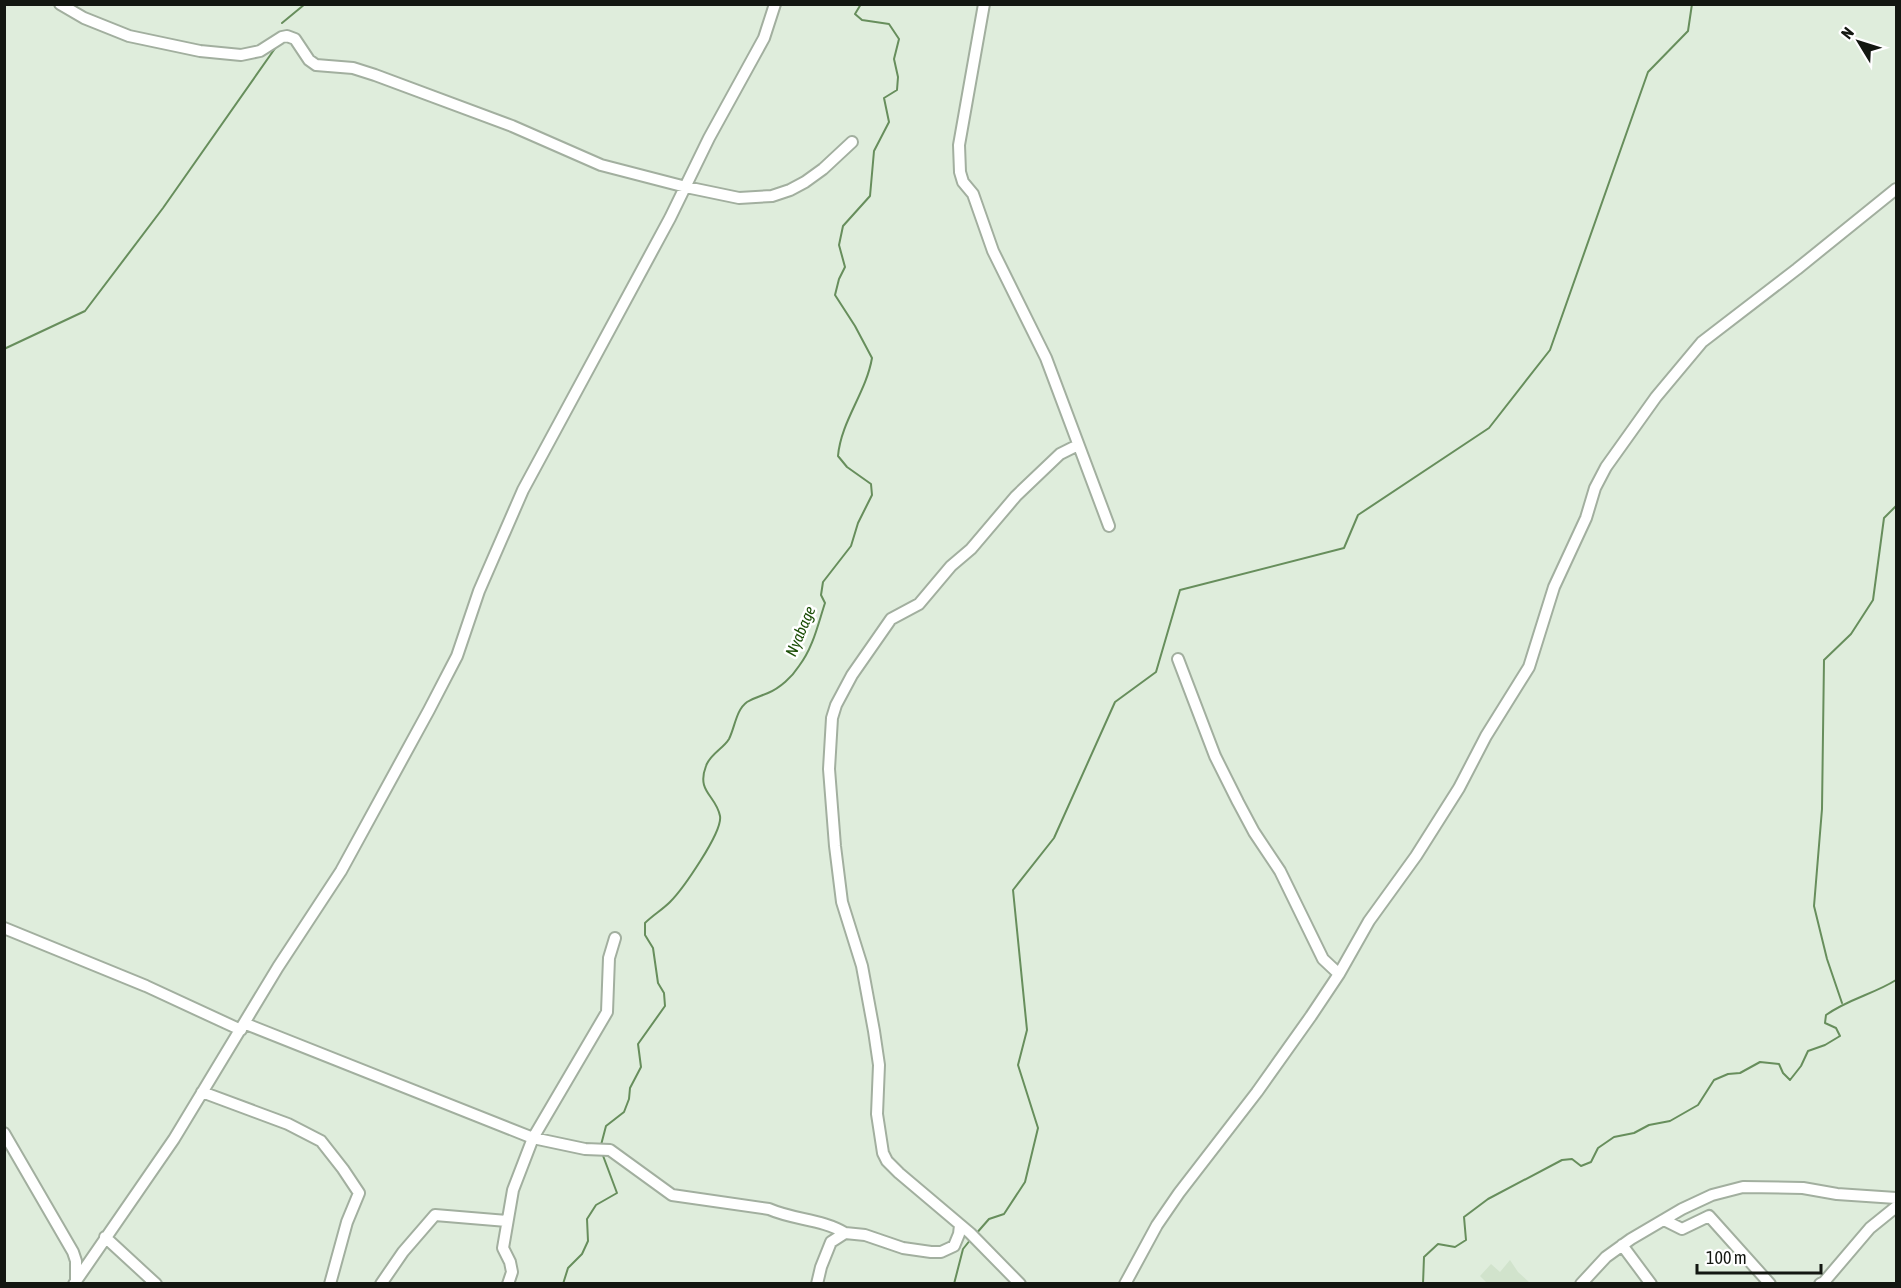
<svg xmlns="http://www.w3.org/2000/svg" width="1901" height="1288" font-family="'Asap Condensed',sans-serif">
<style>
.built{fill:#d1e3cc}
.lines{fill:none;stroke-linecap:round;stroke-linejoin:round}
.stream{stroke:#678e5c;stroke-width:2}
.street-casing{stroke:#a2af9f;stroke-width:14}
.street{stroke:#fff;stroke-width:10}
.labels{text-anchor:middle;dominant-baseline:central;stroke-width:5;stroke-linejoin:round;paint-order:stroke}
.water-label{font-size:16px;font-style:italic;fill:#1b4e06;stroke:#fff}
</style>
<rect width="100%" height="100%" fill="#dfeddc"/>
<path class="built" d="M1510 1260 1518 1272 1530 1283H1487L1480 1276 1491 1264 1500 1272Z"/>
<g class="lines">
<path class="stream" d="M282 23 305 4
M4 349 85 311 163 208 276 47
M1842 1003 1827 959 1814 906 1822 809 1824 660 1851 634 1873 600 1884 518 1896 506
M601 1145 606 1126 624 1112 629 1099 630 1088 641 1067 638 1044 665 1006 664 993 658 983 653 948 645 935V923C653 915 662 910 670 902 682 890 723 832 720 816 716 795 696 792 706 766 710 754 723 749 729 739 735 727 736 710 747 702 754 698 761 696 768 693 780 688 792 677 799 666 813 648 818 624 825 603L821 595 823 582 851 546 858 523 872 495 871 484 847 467 838 456C841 421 866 393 872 358L855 326 835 295 839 279 845 267 839 245 843 226 870 196 874 151 889 122 884 98 897 90 898 77 894 59 899 39 889 24 862 20 855 14 861 4
M975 1235 989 1219 1004 1214 1025 1182 1038 1128 1018 1065 1027 1030 1013 890 1054 838 1115 702 1156 672 1180 590 1344 548 1358 515 1489 428 1550 350 1648 72 1688 31 1692 4
M563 1284 568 1268 582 1254 588 1241 587 1219 596 1205 617 1193 602 1153
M954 1284 963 1249 971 1239
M1423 1284 1424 1257 1438 1244 1455 1247 1466 1240 1464 1217 1488 1199 1562 1160 1572 1159 1581 1166 1591 1162 1598 1148 1614 1137 1634 1133 1649 1125 1670 1121 1698 1105 1714 1080 1728 1074 1740 1073 1760 1062 1779 1064 1783 1073 1790 1080 1801 1066 1808 1051 1825 1045 1840 1036 1836 1028 1825 1023 1826 1015C1848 999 1874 994 1896 980"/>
<defs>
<path id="street" d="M60 4 84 18 129 36 200 51 241 55 260 51 282 37 287 36 295 39 309 60 316 65 353 68 375 75 512 126 601 165 686 187 739 198 772 196 790 190 805 182 823 169 852 142
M984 4 959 145 960 172 963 182 973 194 993 251 1046 358 1109 526
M1178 659 1215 756 1238 802 1254 832 1280 871 1323 959 1339 974
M4 928 146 986 241 1030
M246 1024 533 1138 585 1149 610 1150 672 1195 769 1209C794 1220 822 1219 845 1233
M202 1092 288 1124 321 1141 343 1169 359 1193 347 1222 330 1284
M4 1133 73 1252 76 1261V1280
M1664 1220 1682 1229 1709 1216 1770 1284
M105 1237 156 1284
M1622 1245 1651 1284
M74 1284 174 1139 278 967 341 871 429 710 457 656 479 591 523 490 670 218 709 138 764 38 775 4
M381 1284 403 1252 435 1215 507 1221
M508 1284 512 1272 510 1262 503 1248 513 1190 533 1138 607 1012 609 958 615 938
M817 1284 821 1267 831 1242 845 1233 865 1235 903 1248 931 1252H941L954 1246 959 1234 960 1225
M1020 1284 970 1233 899 1173 887 1161 883 1153 877 1114 879 1065 874 1031 862 966 842 902 835 846 829 769 832 718 836 705 852 675 891 619 919 604 951 566 971 549 1016 496 1060 454 1078 445
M1125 1284 1157 1225 1179 1193 1257 1092 1311 1016 1339 974 1369 921 1416 856 1459 788 1486 736 1529 667 1554 587 1586 518 1595 488 1606 467 1656 397 1702 342 1797 269 1896 189
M1581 1284 1606 1257 1631 1239 1682 1209 1712 1195 1743 1187 1803 1188 1837 1194 1896 1198
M1820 1284 1824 1282 1870 1228 1896 1207"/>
</defs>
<use href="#street" class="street-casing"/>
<use href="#street" class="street"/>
</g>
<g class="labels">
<g class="water-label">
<text transform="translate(800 631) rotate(-67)">Nyabage</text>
</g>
</g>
<rect width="1901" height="1288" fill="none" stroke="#131711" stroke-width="12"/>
<g transform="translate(1859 42) rotate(308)" stroke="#ffffff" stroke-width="4.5" paint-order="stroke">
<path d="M0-4.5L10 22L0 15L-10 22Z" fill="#131711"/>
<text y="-9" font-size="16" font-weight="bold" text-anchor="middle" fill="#131711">N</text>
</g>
<path d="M1697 1264v9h124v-9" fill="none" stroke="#131711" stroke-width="3"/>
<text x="1706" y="1264" font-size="18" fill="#131711" stroke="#ffffff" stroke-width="4.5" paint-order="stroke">100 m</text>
</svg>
